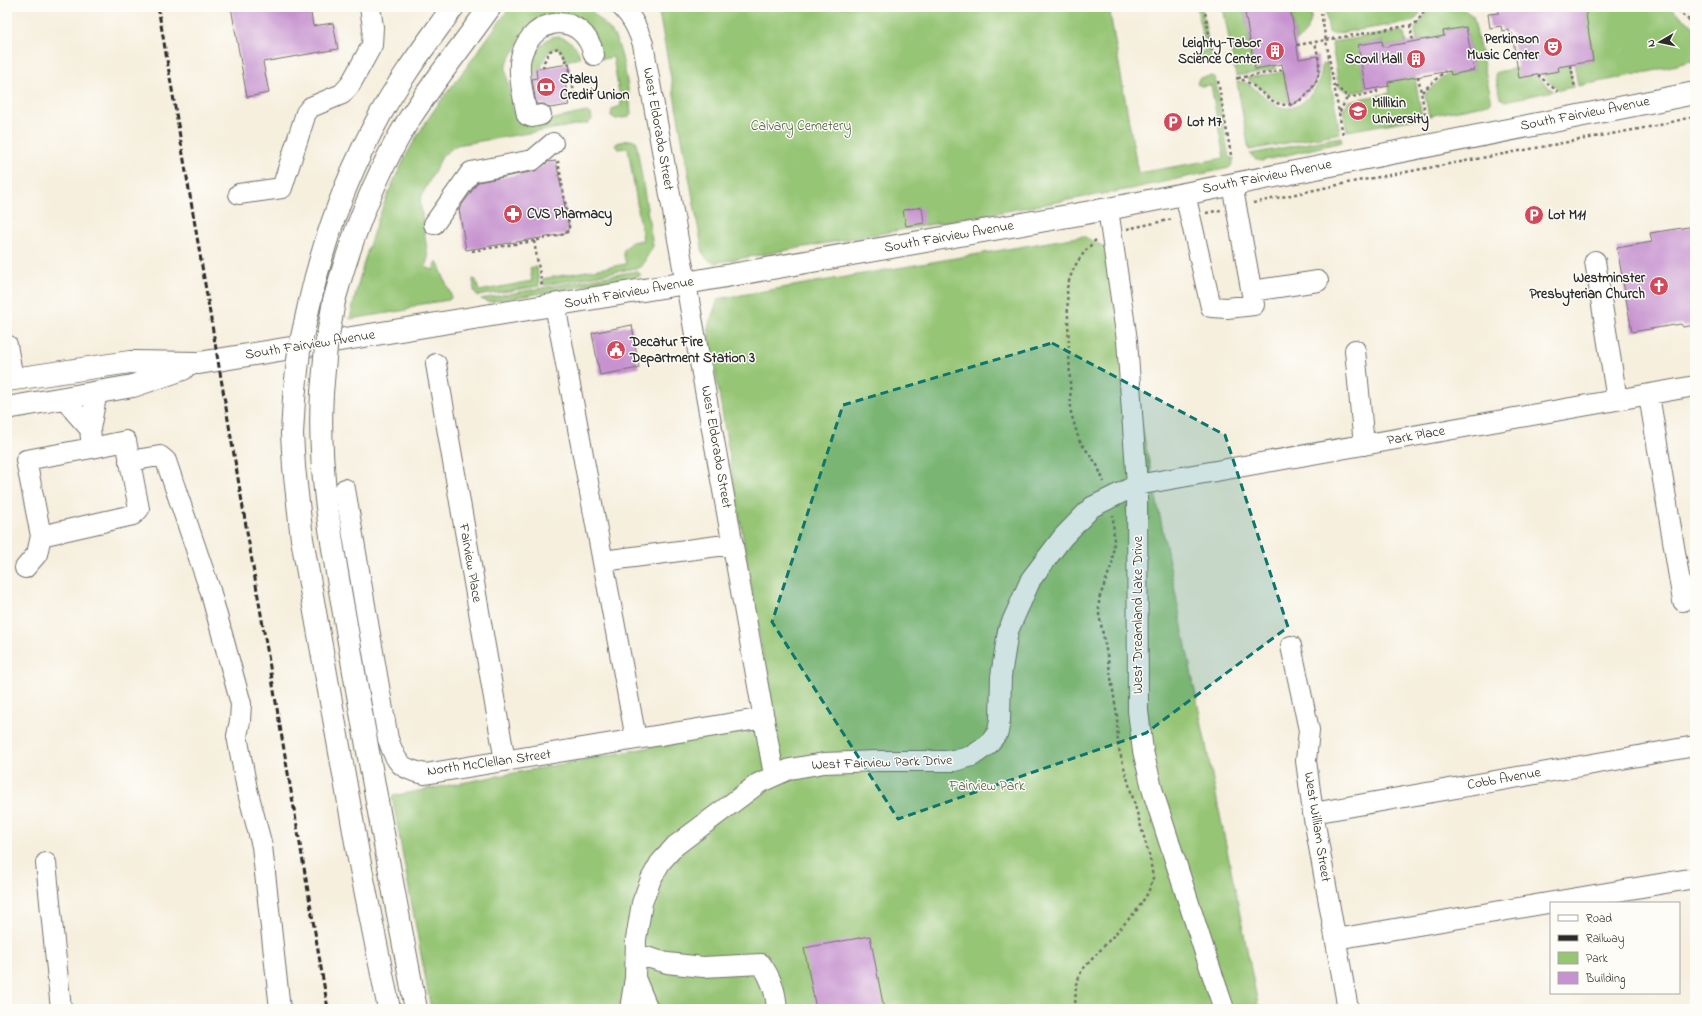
<svg xmlns="http://www.w3.org/2000/svg" width="1702" height="1016" font-family="'Indie Flower',sans-serif">
<style>
.green{fill:#96c574;stroke:#607850}
.building{fill:#c692cf}
.lines{fill:none;stroke-linecap:round;stroke-linejoin:round}
.minor-casing{stroke:#72706a;stroke-width:22}
.major-casing{stroke:#72706a;stroke-width:24}
.path{stroke:#72706a;stroke-width:2.5;stroke-dasharray:3 3;stroke-linecap:butt}
.minor{stroke:#fff;stroke-width:20}
.major{stroke:#fff;stroke-width:22}
.rail{stroke:#2b2b2b;stroke-width:3;stroke-dasharray:6 3;stroke-linecap:butt}
.major-bridge-casing{stroke:#72706a;stroke-width:24;stroke-linecap:butt}
.major-bridge{stroke:#fff;stroke-width:22}
.marked{fill:#0f766e;fill-opacity:0.2;stroke:#0f766e;stroke-width:3;stroke-dasharray:8 5;stroke-linejoin:round}
.labels{text-anchor:middle;dominant-baseline:central;stroke-width:3;stroke-linejoin:round;paint-order:stroke}
.poi-label{font-size:14px;font-weight:bold;fill:#2b2b2b;stroke:#fdfcf7;text-anchor:start}
.street-label{font-size:14px;fill:#2b2b2b;stroke:#fdfcf7}
.park-label{font-size:14px;fill:#506145;stroke:#fdfcf7}
</style>
<rect width="100%" height="100%" fill="#fdfcf7"/>
<filter id="ink" filterUnits="userSpaceOnUse"><feTurbulence type="fractalNoise" baseFrequency=".025" numOctaves="2"/><feDisplacementMap in="SourceGraphic" scale="8" xChannelSelector="R" yChannelSelector="G"/><feConvolveMatrix kernelMatrix="1 2 1 2 8 2 1 2 1" color-interpolation-filters="sRGB"/></filter>
<filter id="wash" filterUnits="userSpaceOnUse"><feTurbulence type="fractalNoise" baseFrequency=".012" numOctaves="4" result="noise"/><feDisplacementMap in="SourceGraphic" scale="16" xChannelSelector="R" yChannelSelector="G"/><feGaussianBlur stdDeviation="0.9" result="paint"/><feColorMatrix in="noise" values="0 0 0 0 0 0 0 0 0 0 0 0 0 0 0 0 0 1.4 0 .05"/><feComposite in="paint" operator="in"/></filter>
<g filter="url(#wash)">
<rect width="100%" height="100%" fill="#f6efde"/>
<path class="green" d="M510 7H588C596 16 606 24 613 34 623 48 630 96 631 115L629 117 616 119 611 116 612 109 621 106 613 57 602 59 578 24 518 44 506 65V70L513 111C515 115 517 118 521 120 538 125 569 115 586 112L591 114 592 120 588 123 457 145 443 155 422 195 420 201 428 258 425 267 433 270 437 261 451 295V298L449 300 416 305 407 310 350 319C365 249 388 179 428 119 439 102 453 85 466 68 481 48 495 27 510 7Z
M658 7H1109L1138 173 1224 158 1211 85 1201 86 1197 84 1199 78 1211 76 1215 77 1229 158H1234L1232 165 1229 168 1130 189 715 263 707 259 703 253Z
M1197 7H1202L1211 58 1197 62 1193 60V54L1205 51Z
M1223 7H1244L1255 69 1275 65 1276 69 1236 76Z
M1290 7H1311C1313 20 1308 34 1296 41Z
M1325 7H1424L1417 18 1411 22 1332 34 1329 32Z
M1431 7H1460L1473 16 1491 98 1490 102 1488 104 1429 116 1425 96 1427 92 1450 71 1451 75 1474 70 1466 27 1443 31 1444 36 1417 41 1415 29Z
M1585 7H1670L1695 28V60L1653 71 1578 86 1574 64 1593 61Z
M1401 31 1404 34 1406 43 1383 47 1382 41 1358 45 1366 90C1355 92 1348 95 1339 86L1332 45 1333 42Z
M555 36C568 38 578 45 580 58L565 61 564 56 558 48C543 49 543 67 537 78L532 79C530 62 537 42 555 36Z
M1327 63 1340 133 1249 150 1237 82C1260 78 1277 132 1310 95 1318 87 1322 75 1322 64Z
M1569 65 1573 87 1559 90 1541 74 1558 71V67Z
M1518 68 1535 75 1553 91 1506 101 1501 99 1495 74 1497 72Z
M1283 72 1289 102 1277 101 1247 78Z
M1415 77 1422 118 1347 131 1343 109 1349 101 1390 93 1388 82Z
M1341 137 1342 142 1261 161 1255 159 1250 154Z
M629 140 636 141 653 246 641 267 545 285 543 284 542 279 626 264 623 251 631 242 643 240 628 148 618 149 615 146 617 143Z
M1083 236 1106 248 1259 1009H431L392 796 774 724 708 327 718 299Z
M537 267 539 286 477 296 474 290 473 279 476 280 479 291 532 281 530 268Z
M637 271 641 275 637 277 489 302 481 299Z"/>
<g id="blocks">
<path class="building" d="M231 7H310L313 26 333 23 338 49 263 62 269 93 247 97Z
M1244 7H1290L1299 59 1318 56 1319 72 1314 86 1304 97 1290 106 1282 64 1255 69Z
M1498 7H1585L1593 61 1558 67 1559 71 1519 78 1512 33 1510 34 1509 30 1502 31 1501 26 1490 28 1488 14 1499 13Z
M1466 27 1474 70 1451 75 1450 71 1422 76 1388 82 1389 86 1366 90 1358 45 1382 41 1383 47 1444 36 1443 31Z
M569 64 571 75 564 76 569 105 550 108 544 104H536L532 79 537 78 536 69Z
M556 161 569 228 565 234 466 250 459 209 478 182 535 171 548 162Z
M922 207 924 223 906 226 903 210Z
M1695 226V325L1683 327 1681 324 1632 332 1617 248 1652 242 1650 233Z
M632 325 639 368 600 375 592 333Z
M870 936 884 1009H816L804 948Z"/>
</g>
</g>
<g filter="url(#ink)">
<use href="#blocks" fill-opacity="0" stroke="#72706a" stroke-width="1"/>
<g class="lines">
<defs>
<path id="minor" d="M622 7C633 18 638 30 643 44L774 775
M541 115 532 117 527 115C524 100 517 72 521 57 532 15 583 10 594 55
M239 194 282 188 306 113 311 107 342 94 350 85 372 45 373 27 370 7
M1185 194 1211 307 1227 308 1254 305 1232 184
M1108 209 1127 340 1137 485 1138 711 1143 751 1153 792 1204 950 1224 1009
M434 224 471 172 533 160 553 143
M1595 261 1617 400
M1252 291 1318 281
M555 305 636 739
M7 345 13 379
M1355 350 1364 445
M436 364 505 761
M1649 395 1683 601
M65 398 75 412 90 429
M92 448 126 441 139 509 133 515 41 536 26 460 92 448 90 429 97 392
M129 461 160 456 166 461 210 590 241 704 240 721 237 736 247 789 262 846 280 1009
M345 489 388 739C397 764 399 768 425 774L764 718
M603 561 733 544
M25 568 37 554 41 536
M1291 646 1309 730 1306 761 1313 813 1348 1009
M1313 813 1695 746
M46 863 61 1009
M1336 939 1695 878
M636 954 667 963 703 967 761 964C770 976 776 993 777 1009
M635 978 648 1009
M630 1009 635 978 636 939 642 903 651 879 660 863 675 846 759 783 790 769 824 763 877 761H954L972 756 988 745 998 732 1000 720 1001 676 1008 631 1031 579 1063 537 1092 507 1137 485 1695 386"/>
<path id="major" d="M334 301C351 238 374 177 408 121 433 82 463 45 490 7
M309 305C324 238 347 175 380 115 401 77 428 42 453 7
M7 380 130 362 199 363 686 283 1108 209 1695 93
M322 393C317 477 335 559 349 642 369 764 393 887 416 1009
M294 399 292 434 294 467 302 539 359 859 389 1009
M7 408 133 386 183 369"/>
</defs>
<use href="#minor" class="minor-casing"/>
<use href="#major" class="major-casing"/>
<path class="path" d="M1204 7 1213 55
M1320 7 1343 135
M1673 7 1695 25
M1410 25 1413 42
M1297 45 1412 25 1417 22 1427 7
M1571 65 1575 89
M543 68 544 62 550 51 558 48 564 56 565 61 568 60 576 103
M1538 75 1558 92
M1418 76 1426 119
M1236 78C1255 82 1261 96 1277 103 1296 111 1316 90 1319 72 1320 62 1317 52 1315 42
M1238 78 1283 70
M1218 81 1231 155
M1335 86 1345 94 1347 98 1339 113
M1422 92 1445 71
M1347 98 1377 92 1376 88
M1253 203 1352 182 1660 125 1695 116
M1206 213 1221 210
M1127 229 1173 219
M1096 240C1080 255 1072 268 1067 288L1071 413 1079 440 1097 465 1104 482
M534 241 542 286
M472 251 534 241 565 234 569 230V225L558 161
M1075 1009 1076 984 1082 970 1137 910 1148 893 1153 878 1150 858 1118 746 1117 716 1109 665 1099 614V599L1112 564 1114 541 1113 515"/>
<use href="#minor" class="minor"/>
<use href="#major" class="major"/>
<path class="rail" d="M158 7 328 1009"/>
<defs>
<path id="major-bridge" d="M322 393 326 347 334 301
M294 399 299 351 309 305"/>
</defs>
<use href="#major-bridge" class="major-bridge-casing"/>
<use href="#major-bridge" class="major-bridge"/>
</g>
</g>
<path class="marked" d="M1052 343 1225 435 1288 627 1146 733 898 819 772 622 843 405Z"/>
<defs>
<symbol id="theatre-disc" viewBox="-11 -11 22 22"><circle r="9.5" fill="#d1495b" stroke="#fdfcf7"/><path d="M-5-5.5Q0-4 5-5.5V0Q5 5 0 6Q-5 5-5 0ZM-3.3-2.5H-1v1.5H-3.3ZM1-2.5H3.3v1.5H1ZM-2.8 1Q0 5.5 2.8 1Z" fill="#fff"/></symbol>
<symbol id="building-disc" viewBox="-11 -11 22 22"><circle r="9.5" fill="#d1495b" stroke="#fdfcf7"/><path d="M-4-6H4V6H1V3H-1V6H-4ZM-2.5-4.3h1.7v1.8h-1.7ZM.8-4.3h1.7v1.8H.8ZM-2.5-1h1.7V.8h-1.7ZM.8-1h1.7V.8H.8Z" fill="#fff"/></symbol>
<symbol id="bank-disc" viewBox="-11 -11 22 22"><circle r="9.5" fill="#d1495b" stroke="#fdfcf7"/><path d="M-6-4H6V4H-6ZM0-2.3a2.3 2.3 0 1 0 0 4.6a2.3 2.3 0 1 0 0-4.6Z" fill="#fff"/></symbol>
<symbol id="university-disc" viewBox="-11 -11 22 22"><circle r="9.5" fill="#d1495b" stroke="#fdfcf7"/><path d="M0-5L7-2L0 1L-7-2ZM-4 1L0 2.5L4 1V4Q0 6-4 4Z" fill="#fff"/></symbol>
<symbol id="parking-disc" viewBox="-11 -11 22 22"><circle r="9.5" fill="#d1495b" stroke="#fdfcf7"/><path d="M-3.5-5.5H1a3.5 3.5 0 0 1 0 7H-1V5.5H-3.5ZM-1-3.4V-.6H.8a1.4 1.4 0 0 0 0-2.8Z" fill="#fff"/></symbol>
<symbol id="pharmacy-disc" viewBox="-11 -11 22 22"><circle r="9.5" fill="#d1495b" stroke="#fdfcf7"/><path d="M-2-6h4v4h4v4h-4v4h-4v-4h-4v-4h4Z" fill="#fff"/></symbol>
<symbol id="church-disc" viewBox="-11 -11 22 22"><circle r="9.5" fill="#d1495b" stroke="#fdfcf7"/><path d="M-1.2-6h2.4v3.5h3.3v2.4h-3.3V6h-2.4V-.1h-3.3v-2.4h3.3Z" fill="#fff"/></symbol>
<symbol id="civic-disc" viewBox="-11 -11 22 22"><circle r="9.5" fill="#d1495b" stroke="#fdfcf7"/><path d="M-.6-6.5H3V-4.5H.6V-3L4-1V1h2V6H-6V1h2V-1L-.6-3ZM-1.2 2.5V6h2.4V2.5Z" fill="#fff"/></symbol>
</defs>
<g fill-rule="evenodd">
<use href="#theatre-disc" x="1542" y="36" width="22" height="22"/>
<use href="#building-disc" x="1264" y="40" width="22" height="22"/>
<use href="#building-disc" x="1405" y="48" width="22" height="22"/>
<use href="#bank-disc" x="535" y="76" width="22" height="22"/>
<use href="#university-disc" x="1347" y="100" width="22" height="22"/>
<use href="#parking-disc" x="1162" y="111" width="22" height="22"/>
<use href="#pharmacy-disc" x="502" y="203" width="22" height="22"/>
<use href="#parking-disc" x="1523" y="204" width="22" height="22"/>
<use href="#church-disc" x="1648" y="275" width="22" height="22"/>
<use href="#civic-disc" x="605" y="339" width="22" height="22"/>
</g>
<g class="labels">
<g class="poi-label">
<text x="1539" y="39" text-anchor="end">Perkinson<tspan x="1539" dy="16">Music Center</tspan></text>
<text x="1261" y="43" text-anchor="end">Leighty-Tabor<tspan x="1261" dy="16">Science Center</tspan></text>
<text x="1402" y="59" text-anchor="end">Scovil Hall</text>
<text x="560" y="79">Staley<tspan x="560" dy="16">Credit Union</tspan></text>
<text x="1372" y="103">Millikin<tspan x="1372" dy="16">University</tspan></text>
<text x="1187" y="122">Lot M7</text>
<text x="527" y="214">CVS Pharmacy</text>
<text x="1548" y="215">Lot M11</text>
<text x="1645" y="278" text-anchor="end">Westminster<tspan x="1645" dy="16">Presbyterian Church</tspan></text>
<text x="630" y="342">Decatur Fire<tspan x="630" dy="16">Department Station 3</tspan></text>
</g>
<g class="street-label">
<text transform="translate(1585 114) rotate(-11)">South Fairview Avenue</text>
<text transform="translate(658 129) rotate(80)">West Eldorado Street</text>
<text transform="translate(1267 177) rotate(-11)">South Fairview Avenue</text>
<text transform="translate(949 237) rotate(-10)">South Fairview Avenue</text>
<text transform="translate(629 293) rotate(-10)">South Fairview Avenue</text>
<text transform="translate(310 345) rotate(-9)">South Fairview Avenue</text>
<text transform="translate(1416 436) rotate(-10)">Park Place</text>
<text transform="translate(716 447) rotate(80)">West Eldorado Street</text>
<text transform="translate(470 563) rotate(80)">Fairview Place</text>
<text transform="translate(1138 615) rotate(-90)">West Dreamland Lake Drive</text>
<text transform="translate(489 763) rotate(-8)">North McClellan Street</text>
<text transform="translate(882 763) rotate(-2)">West Fairview Park Drive</text>
<text transform="translate(1504 779) rotate(-10)">Cobb Avenue</text>
<text transform="translate(1317 827) rotate(81)">West William Street</text>
</g>
<g class="park-label">
<text x="801" y="126">Calvary Cemetery</text>
<text x="987" y="786">Fairview Park</text>
</g>
</g>
<rect width="1702" height="1016" fill="none" stroke="#fdfcf7" stroke-width="24"/>
<rect x="1550" y="902" width="130" height="92" fill="#fdfcf7" stroke="#a9a8a5"/>
<rect x="1558" y="915" width="20" height="6" fill="#ffffff" stroke="#a9a8a5"/>
<text x="1586" y="922" font-size="12" fill="#2b2b2b">Road</text>
<rect x="1558" y="935" width="20" height="6" fill="#2b2b2b" stroke="#a9a8a5"/>
<text x="1586" y="942" font-size="12" fill="#2b2b2b">Railway</text>
<rect x="1558" y="952" width="20" height="12" fill="#96c574" stroke="#a9a8a5"/>
<text x="1586" y="962" font-size="12" fill="#2b2b2b">Park</text>
<rect x="1558" y="972" width="20" height="12" fill="#c692cf" stroke="#a9a8a5"/>
<text x="1586" y="982" font-size="12" fill="#2b2b2b">Building</text>
<g transform="translate(1660 42) rotate(261)" stroke="#fdfcf7" stroke-width="3" paint-order="stroke">
<path d="M0-3L7 15L0 10L-7 15Z" fill="#2b2b2b"/>
<text y="-6" font-size="11" font-weight="bold" text-anchor="middle" fill="#2b2b2b">N</text>
</g>
</svg>
